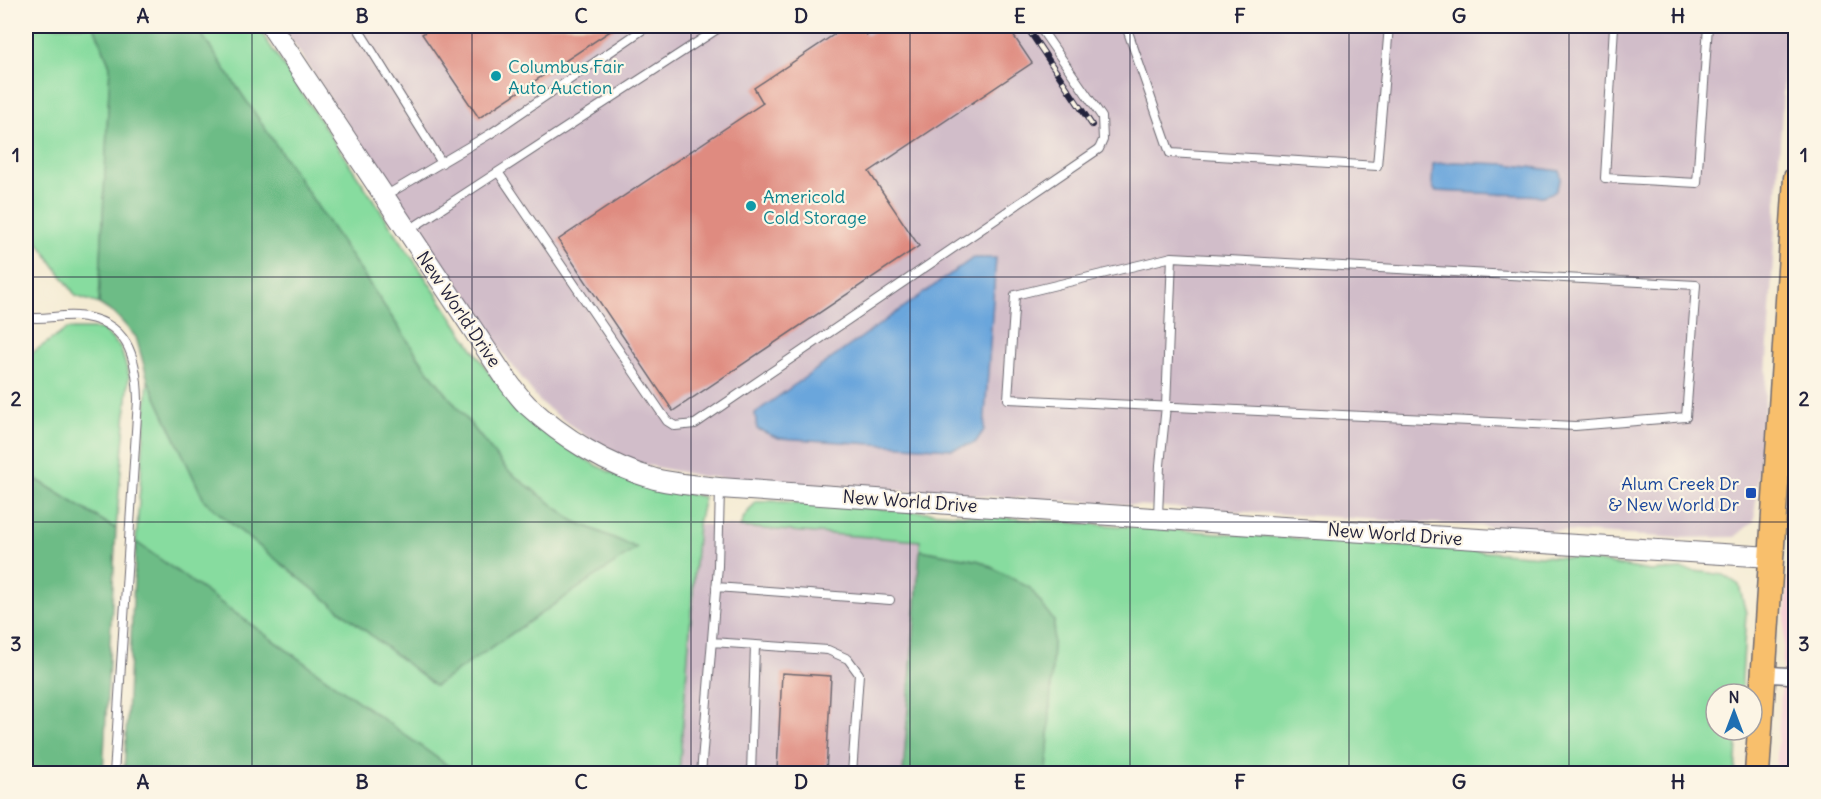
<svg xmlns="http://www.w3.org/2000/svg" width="1821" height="799" font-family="Delius,sans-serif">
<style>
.built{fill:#f6cfd7}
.industrial{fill:#d1bdc9}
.green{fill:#87dc9f;stroke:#547f6d;stroke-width:1.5}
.forest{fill:#6dbc86;stroke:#486f60;stroke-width:1.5}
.water{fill:#6ba6dc;stroke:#46648c;stroke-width:1.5}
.building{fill:#df8b80}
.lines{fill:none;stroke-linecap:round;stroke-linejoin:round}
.service-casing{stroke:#6c6870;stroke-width:10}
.minor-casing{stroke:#6c6870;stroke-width:18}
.tertiary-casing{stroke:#6c6870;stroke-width:22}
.primary-casing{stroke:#6c6870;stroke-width:27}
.service{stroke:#fff;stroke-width:8}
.minor{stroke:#fff;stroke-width:15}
.tertiary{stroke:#fff;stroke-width:20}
.primary{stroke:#f8bf6c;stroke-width:24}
.rail-casing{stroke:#22223b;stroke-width:6}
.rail{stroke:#fcf5e5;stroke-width:4;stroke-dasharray:11;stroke-linecap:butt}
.grid{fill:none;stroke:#22223b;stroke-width:1.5;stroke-opacity:0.55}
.culture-dot{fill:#0f9aa8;stroke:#fcf5e5;stroke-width:2}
.transit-dot{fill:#1a4fb4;stroke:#fcf5e5;stroke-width:2}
.labels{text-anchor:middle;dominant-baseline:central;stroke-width:4.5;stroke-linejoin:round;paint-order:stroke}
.culture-label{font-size:18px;fill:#0d838f;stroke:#fcf5e5;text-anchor:start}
.street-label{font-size:18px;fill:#22223b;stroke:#fcf5e5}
.transit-label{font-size:18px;fill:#164399;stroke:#fcf5e5;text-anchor:end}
.neatline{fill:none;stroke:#22223b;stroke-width:2}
.grid-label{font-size:20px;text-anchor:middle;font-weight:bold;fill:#22223b}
</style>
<rect width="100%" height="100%" fill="#fcf5e5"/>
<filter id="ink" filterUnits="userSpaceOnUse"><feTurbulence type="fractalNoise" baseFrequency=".0167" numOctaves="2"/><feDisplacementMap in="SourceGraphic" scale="12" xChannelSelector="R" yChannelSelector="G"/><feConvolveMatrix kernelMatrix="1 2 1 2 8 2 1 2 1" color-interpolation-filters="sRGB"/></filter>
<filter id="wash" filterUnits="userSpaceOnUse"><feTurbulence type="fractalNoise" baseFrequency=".008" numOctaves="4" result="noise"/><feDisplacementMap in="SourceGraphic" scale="24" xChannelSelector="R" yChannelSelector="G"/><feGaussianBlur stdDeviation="1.35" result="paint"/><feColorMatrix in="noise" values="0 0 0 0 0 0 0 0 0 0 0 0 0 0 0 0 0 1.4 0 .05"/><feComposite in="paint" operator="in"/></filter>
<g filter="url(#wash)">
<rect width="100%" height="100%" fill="#f4ebd3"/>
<path class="built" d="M1795 458V773H1776Z"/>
<path class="industrial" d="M282 26H1787L1763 427 1754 521 1735 537 1678 538 771 483 700 476 636 463 592 441 541 403 461 298Z
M698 524 921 541 903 773 679 774Z"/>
<path class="green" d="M26 26H94L110 66 99 304 76 296 26 225Z
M196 26H257L492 377C526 413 563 452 610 472 639 485 672 490 704 497L698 524 679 773H458L136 542 148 380 204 500 234 526 435 686 636 548 574 521 507 470 426 368Z
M67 329H102L120 347 129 375 116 529 26 473V357Z
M772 501 1584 559 1650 571 1681 569 1724 575 1739 585 1746 613 1741 694H1716V730H1738L1735 773H1047L1054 621 980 561 920 550V541L740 527 744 517 756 502Z"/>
<path class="forest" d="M94 26H196L426 368 507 470 574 521 637 548 435 686 234 526 204 500 148 380 136 337 116 315 99 304 110 66Z
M26 473 116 529 103 773H26Z
M136 542 458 773H124Z
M920 550 980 561 1030 588 1054 621 1047 773H903Z"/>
<path class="water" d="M1454 162 1505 164 1560 171 1561 179 1555 192 1542 196 1435 191 1432 184 1433 164Z
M973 258H996L984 430 975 443 952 449 778 438 757 429 755 413Z"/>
<g id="blocks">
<path class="building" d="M435 26H618L479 118 422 34Z
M847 26H860L867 35 882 26H1007L1032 63 869 172 919 246 673 411 558 240 763 103 754 88Z
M782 673 831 676 826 773 777 770Z"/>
</g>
</g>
<g filter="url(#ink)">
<use href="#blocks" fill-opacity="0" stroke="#6c6870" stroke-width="1.5"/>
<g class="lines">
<defs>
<path id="service" d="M1126 26 1170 153 1377 166 1389 26
M1614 26 1605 178 1697 183 1708 26
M357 27 442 163
M1042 31 1051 26
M498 172 667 421 675 426 695 424 1099 149 1103 140 1102 117 1039 26
M385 196 490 134 648 26
M409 230 722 26
M1172 257 1696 285 1686 417 1575 426 1008 399 1015 295Z
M26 317C41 321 60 314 77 316 128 320 137 357 138 400L114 774
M1158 516 1160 465 1166 406 1172 257
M716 587 890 600
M712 642 828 650 848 659 859 674 852 774
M701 774 718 566 720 489
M751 774 755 645"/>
<path id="minor" d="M1780 418 1796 419
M1764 674 1796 676"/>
<path id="tertiary" d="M271 26 504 376C511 386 519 397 527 405 563 438 608 466 655 479 676 484 699 486 720 488L1267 526 1771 557"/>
<path id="primary" d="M1757 774 1796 178"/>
</defs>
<use href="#service" class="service-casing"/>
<use href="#minor" class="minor-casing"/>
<use href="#tertiary" class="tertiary-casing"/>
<use href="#primary" class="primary-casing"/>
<use href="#service" class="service"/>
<use href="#minor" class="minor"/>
<use href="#tertiary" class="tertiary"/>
<use href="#primary" class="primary"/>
<defs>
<path id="rail" d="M1026 26 1092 125"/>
</defs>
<use href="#rail" class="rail-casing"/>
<use href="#rail" class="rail"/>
</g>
</g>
<path class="grid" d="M252 26V774M472 26V774M691 26V774M910 26V774M1130 26V774M1349 26V774M1569 26V774M26 277H1796M26 522H1796"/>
<g class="culture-dot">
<circle cx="496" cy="76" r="6"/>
<circle cx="751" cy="206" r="6"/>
</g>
<rect class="transit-dot" x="1745" y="487" width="12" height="12" rx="3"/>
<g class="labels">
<g class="culture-label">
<text x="508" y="66">Columbus Fair<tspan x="508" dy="21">Auto Auction</tspan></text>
<text x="763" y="196">Americold<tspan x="763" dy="21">Cold Storage</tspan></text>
</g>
<g class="street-label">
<text transform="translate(459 309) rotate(56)">New World Drive</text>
<text transform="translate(910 501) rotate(4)">New World Drive</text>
<text transform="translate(1395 534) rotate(4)">New World Drive</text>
</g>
<g class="transit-label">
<text x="1739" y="483">Alum Creek Dr<tspan x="1739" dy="21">&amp; New World Dr</tspan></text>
</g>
</g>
<rect width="1821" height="799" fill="none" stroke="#fcf5e5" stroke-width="66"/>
<g transform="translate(1734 712)"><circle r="28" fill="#fcf5e5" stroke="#a5a1a1" stroke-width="1.5"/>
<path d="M0-4.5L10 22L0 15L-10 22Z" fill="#1f6fb2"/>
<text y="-9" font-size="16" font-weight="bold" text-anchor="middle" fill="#22223b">N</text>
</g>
<rect x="33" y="33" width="1755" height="733" class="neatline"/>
<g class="grid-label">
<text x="143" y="23">A</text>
<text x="362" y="23">B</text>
<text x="581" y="23">C</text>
<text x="801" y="23">D</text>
<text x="1020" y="23">E</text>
<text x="1240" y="23">F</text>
<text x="1459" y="23">G</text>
<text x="1678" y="23">H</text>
<text x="16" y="162">1</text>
<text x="1804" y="162">1</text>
<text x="16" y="406">2</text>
<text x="1804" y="406">2</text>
<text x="16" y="651">3</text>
<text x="1804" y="651">3</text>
<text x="143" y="789">A</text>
<text x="362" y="789">B</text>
<text x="581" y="789">C</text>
<text x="801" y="789">D</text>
<text x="1020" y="789">E</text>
<text x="1240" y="789">F</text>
<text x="1459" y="789">G</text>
<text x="1678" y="789">H</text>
</g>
</svg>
